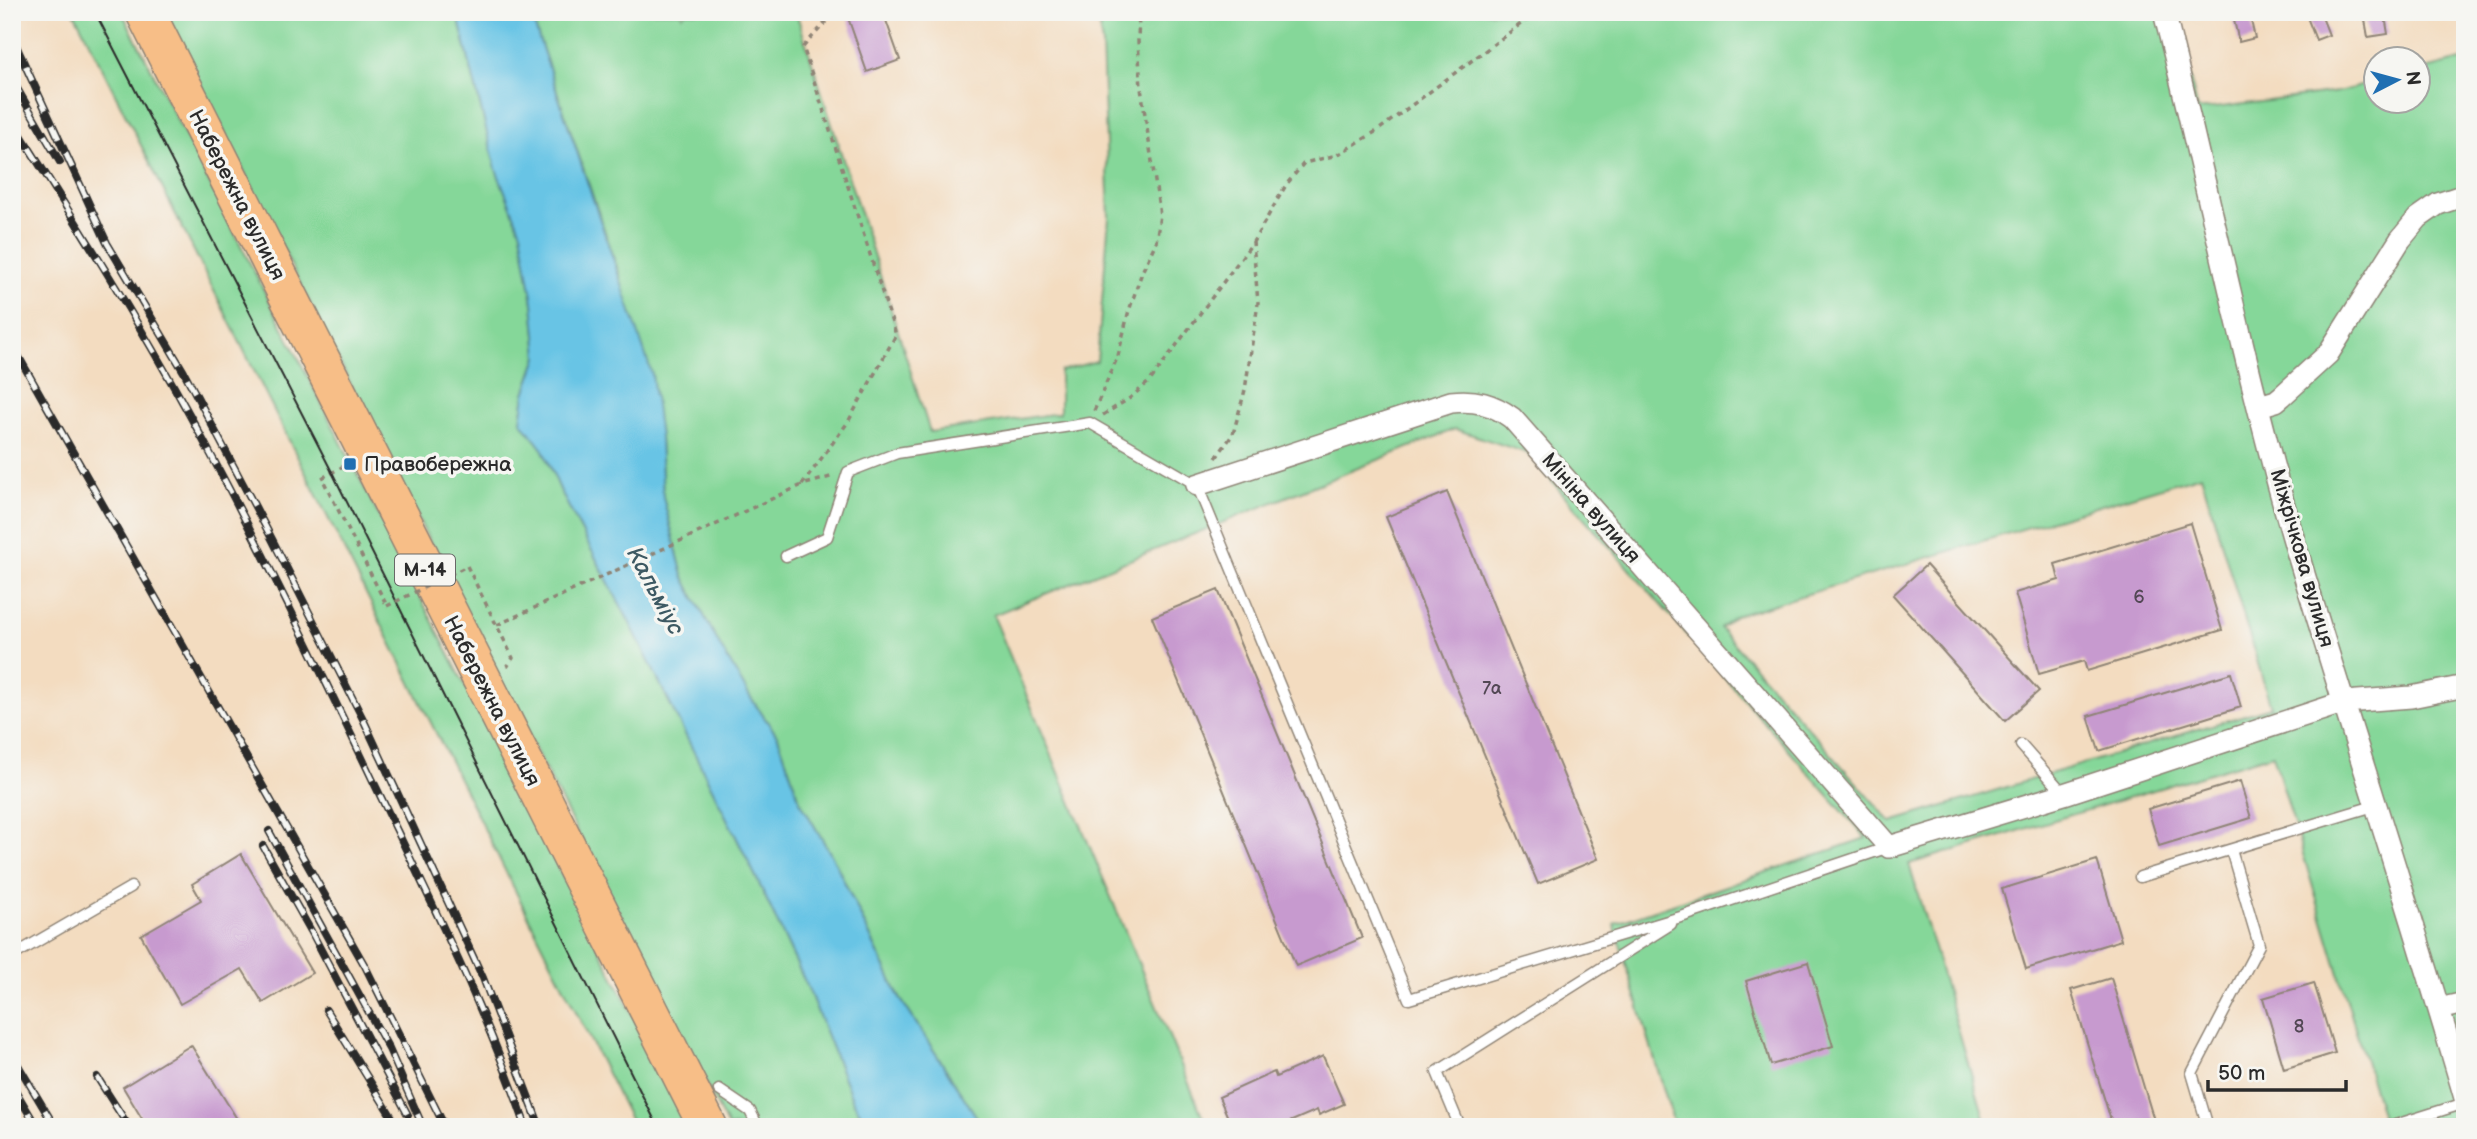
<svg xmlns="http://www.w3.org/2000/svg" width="2477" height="1139" font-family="'Balsamiq Sans',sans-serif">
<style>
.green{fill:#85d799;stroke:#588162;stroke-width:2;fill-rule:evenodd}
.water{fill:#67c4e5;stroke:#497888;stroke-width:2}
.building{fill:#c79acf}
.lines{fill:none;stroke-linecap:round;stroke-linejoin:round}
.lane-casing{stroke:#8f8476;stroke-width:13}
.street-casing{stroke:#8f8476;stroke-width:24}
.highway-casing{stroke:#8f8476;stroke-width:41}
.path{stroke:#8f8476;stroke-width:3.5;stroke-dasharray:5 5;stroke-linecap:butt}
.lane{stroke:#fff;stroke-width:10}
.street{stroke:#fff;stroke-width:21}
.highway{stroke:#f7be87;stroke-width:38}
.tram{stroke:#2b2b2b;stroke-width:2}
.rail-casing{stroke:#2b2b2b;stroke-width:8}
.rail{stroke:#f6f6f2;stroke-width:5;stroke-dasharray:16;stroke-linecap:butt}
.path-bridge{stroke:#8f8476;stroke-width:3.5;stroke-dasharray:5 5;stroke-linecap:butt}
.poi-dot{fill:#1f6fb2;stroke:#f6f6f2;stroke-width:2.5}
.labels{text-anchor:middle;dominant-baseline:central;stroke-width:7;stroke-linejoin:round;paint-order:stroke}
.number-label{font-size:18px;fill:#524754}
.shield{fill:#f6f6f2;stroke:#686867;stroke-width:2}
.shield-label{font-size:19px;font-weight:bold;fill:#2b2b2b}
.street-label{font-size:21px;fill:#2b2b2b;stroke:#f6f6f2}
.poi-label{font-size:21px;fill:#2b2b2b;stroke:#f6f6f2;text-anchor:start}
.water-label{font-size:23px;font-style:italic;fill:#3d5963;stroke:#f6f6f2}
</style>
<rect width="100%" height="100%" fill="#f6f6f2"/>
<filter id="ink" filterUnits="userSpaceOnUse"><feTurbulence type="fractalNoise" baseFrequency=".0143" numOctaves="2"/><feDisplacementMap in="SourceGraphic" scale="14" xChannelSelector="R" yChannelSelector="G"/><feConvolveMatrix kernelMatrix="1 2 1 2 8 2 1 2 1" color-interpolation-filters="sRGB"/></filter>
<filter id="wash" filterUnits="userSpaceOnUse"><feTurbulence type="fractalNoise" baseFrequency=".00686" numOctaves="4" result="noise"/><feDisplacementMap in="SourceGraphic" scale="28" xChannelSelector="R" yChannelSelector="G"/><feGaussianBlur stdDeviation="1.57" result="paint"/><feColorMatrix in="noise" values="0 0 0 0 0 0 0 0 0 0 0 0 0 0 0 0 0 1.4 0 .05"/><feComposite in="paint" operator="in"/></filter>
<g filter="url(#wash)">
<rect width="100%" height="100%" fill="#f3dcc0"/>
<path class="green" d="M74 12H122L690 1127H634Z
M164 12H457L496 169 521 232 533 303 538 357 525 394 521 421 543 450 562 494 630 623 757 879 808 988 853 1101 869 1127H728L470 622Z
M530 12H681L682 15 687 12H796L930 432 1060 413V371L1097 361 1109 217 1102 44 1097 12H2173L2198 110 2338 92 2375 82 2376 102H2418V71L2465 59V1127H2385L2273 754 1909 864 1987 1127H1675L1614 924 1866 838 1527 453 1455 429 993 615 1207 1127H983L898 995 834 860 800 801 778 737 750 697 720 646 683 576 663 497 660 437 619 273ZM2201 475 2271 707 1891 822 1720 628 1735 616Z"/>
<path class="water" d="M457 12H530L652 374 660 437 663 497 683 576 720 646 750 697 778 737 800 801 834 860 898 995 983 1127H869L853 1101 808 988 757 879 630 623 562 494 543 450 521 421 525 394 538 357 533 303 521 232 496 169Z"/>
<g id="blocks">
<path class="building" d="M846 12H883L900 60 867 72Z
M2249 12 2255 38 2239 42 2233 16Z
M2305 12H2320L2329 35 2316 40Z
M2385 16 2388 34 2368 37 2365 20Z
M1447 492 1598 859 1538 884 1386 517Z
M2190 523 2222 630 2087 671 2084 661 2039 674 2015 593 2059 580 2055 564Z
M1926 565 2039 691 2005 721 1893 595Z
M1218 590 1362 938 1296 966 1152 617Z
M2231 673 2241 707 2099 751 2088 716Z
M2240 781 2251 818 2159 846 2148 809Z
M241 854 312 973 263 1003 242 969 180 1004 141 935 201 900 192 884Z
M2097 860 2121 940 2026 969 2002 889Z
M1808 962 1833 1046 1771 1065 1746 981Z
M2111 978 2156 1127H2113L2071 990Z
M2314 983 2335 1053 2284 1069 2263 998Z
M191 1045 242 1127H147L123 1087Z
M1323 1056 1344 1104 1319 1115 1317 1110 1278 1127H1232L1219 1097 1274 1072 1276 1077Z"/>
</g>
</g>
<g filter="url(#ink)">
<use href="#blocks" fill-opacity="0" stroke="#8f8476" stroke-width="2"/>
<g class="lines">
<defs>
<path id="lane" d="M786 556 827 537 848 472 897 453 1090 423 1197 485 1409 999 1684 916 1889 847
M2021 745 2064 794
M2140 877 2377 805
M12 956 131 887
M719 1090 750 1111 758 1127
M1460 1127 1437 1072 1671 924
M2208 1127 2192 1073 2259 945 2231 850
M2389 1127 2465 1103"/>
<path id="street" d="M2164 12C2209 191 2245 374 2297 551 2352 734 2412 914 2465 1098
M2259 406 2276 401 2282 396 2328 354 2400 240 2418 218 2438 204 2465 195
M1197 485 1451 402C1475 399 1493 404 1512 418L1889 847 2064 794 2345 702 2411 697 2465 686
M2439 1009 2465 1003"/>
<path id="highway" d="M145 12 708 1127"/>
</defs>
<use href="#lane" class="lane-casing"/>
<use href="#street" class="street-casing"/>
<use href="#highway" class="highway-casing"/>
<path class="path" d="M1094 411 1118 356 1128 314 1142 272 1156 242 1160 215 1141 88 1138 41 1139 12
M1103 415 1130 398 1150 381 1253 242 1286 185 1304 163 1337 155 1377 131 1537 12
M1216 458 1233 434 1245 390 1258 303 1253 242
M344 466 322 478 387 606
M802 485 848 422 896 335 803 47 835 12
M467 566 513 658 507 667
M497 625 802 485 834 476"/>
<use href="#lane" class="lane"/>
<use href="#street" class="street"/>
<use href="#highway" class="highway"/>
<path class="tram" d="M95 12 332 472 658 1127"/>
<defs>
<path id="rail" d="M12 37 107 243 184 372 272 539 364 721 483 978 540 1127
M12 80 60 162
M12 121C81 230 150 339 210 453 269 563 323 676 377 789 430 900 486 1010 526 1127
M12 345 365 966 445 1127
M269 831 389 1049 423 1127
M263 846 311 931 408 1115
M326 1010 398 1127
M12 1055 55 1127
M97 1077 129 1127
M12 1085 37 1127"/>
</defs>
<use href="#rail" class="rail-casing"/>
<use href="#rail" class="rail"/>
<path class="path-bridge" d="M387 606 467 566"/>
</g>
</g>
<rect class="poi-dot" x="343" y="457" width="14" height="14" rx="3.5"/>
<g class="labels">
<g class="number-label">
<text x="2139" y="597">6</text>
<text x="1492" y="688">7а</text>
<text x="2299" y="1026">8</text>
</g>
<rect class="shield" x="395" y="554.5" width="60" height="31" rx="5"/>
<g class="shield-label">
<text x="425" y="570">М-14</text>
</g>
<g class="street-label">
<text transform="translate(237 195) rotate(63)">Набережна вулиця</text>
<text transform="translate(1591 508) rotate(49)">Мініна вулиця</text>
<text transform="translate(2302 558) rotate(74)">Міжрічкова вулиця</text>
<text transform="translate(492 701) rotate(63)">Набережна вулиця</text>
</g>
<g class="poi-label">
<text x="364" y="464">Правобережна</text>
</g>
<g class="water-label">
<text transform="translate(655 591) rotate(62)">Кальміус</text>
</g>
</g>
<rect width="2477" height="1139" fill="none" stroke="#f6f6f2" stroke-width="42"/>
<g transform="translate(2397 80) rotate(84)"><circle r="33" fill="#f6f6f2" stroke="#a5a5a2" stroke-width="2"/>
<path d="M0-5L12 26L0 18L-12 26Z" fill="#1f6fb2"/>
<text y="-10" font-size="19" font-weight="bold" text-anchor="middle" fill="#2b2b2b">N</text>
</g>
<path d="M2208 1080v10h138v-10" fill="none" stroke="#2b2b2b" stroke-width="3.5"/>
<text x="2218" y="1080" font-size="21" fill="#2b2b2b" stroke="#f6f6f2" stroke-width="5" paint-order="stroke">50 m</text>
</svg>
